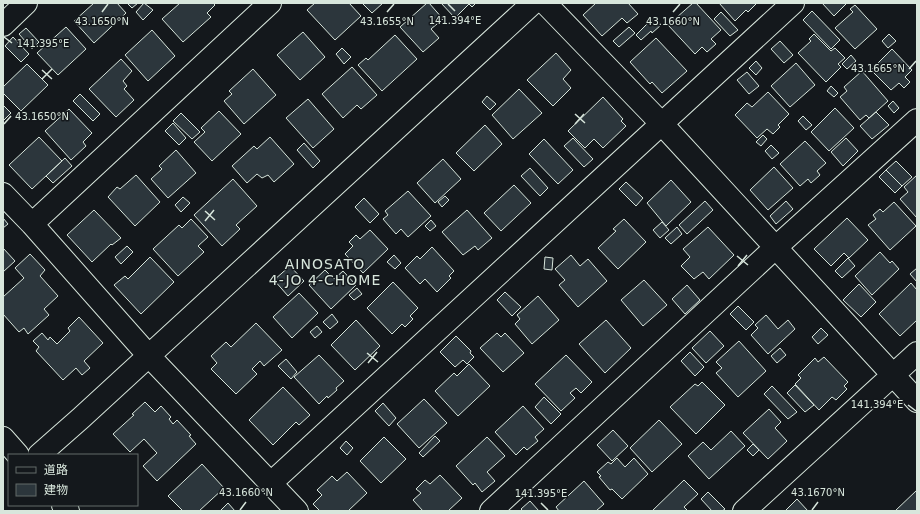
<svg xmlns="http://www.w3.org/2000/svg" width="920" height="514" font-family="'DejaVu Sans','Noto Sans JP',sans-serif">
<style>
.building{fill:#2c363c;stroke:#d8e6dc}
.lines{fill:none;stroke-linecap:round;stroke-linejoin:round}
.street-casing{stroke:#d8e6dc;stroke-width:24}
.secondary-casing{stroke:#d8e6dc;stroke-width:24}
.street{stroke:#14181c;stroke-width:22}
.secondary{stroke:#14181c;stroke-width:22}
.ticks{fill:none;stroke:#d8e6dc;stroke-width:1.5}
.labels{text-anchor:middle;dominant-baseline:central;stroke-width:3;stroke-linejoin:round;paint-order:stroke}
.neighbourhood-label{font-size:14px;letter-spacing:1px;fill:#d8e6dc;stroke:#14181c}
.ticks-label{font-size:10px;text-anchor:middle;fill:#d8e6dc;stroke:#14181c;stroke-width:3;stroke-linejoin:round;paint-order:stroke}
</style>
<rect width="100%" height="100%" fill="#14181c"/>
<path class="building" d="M94 3H117L126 13 94 43 74 21Z
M127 3H138L132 8Z
M144 3 153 10 143 20 136 12Z
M180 3H213L215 5 207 13 211 17 183 42 162 19Z
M315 3H349L361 16 335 40 307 10Z
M362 3H383L372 13Z
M427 3H429L443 19 431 29 439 38 423 52 400 27Z
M441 3H476L472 7 469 4 455 18Z
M596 3H628L638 14 627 23 622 18 602 36 583 15Z
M693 3H696L721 30 711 39 716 44 707 52 702 47 695 54 668 25Z
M719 3H757L748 12 746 10 735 21Z
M822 3H847L834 16Z
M855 5 877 29 855 49 835 28 853 12 850 9Z
M812 11 840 40 831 49 803 20Z
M721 12 738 30 730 36 714 19Z
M654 17 661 25 652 33 651 31 641 40 636 35Z
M66 27 86 49 58 75 37 53Z
M629 27 635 33 619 47 613 41Z
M26 28 39 42 32 49 19 34Z
M152 30 175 56 148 81 125 55Z
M303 32 325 57 300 80 277 55Z
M814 34 831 51 835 48 845 58 838 64 841 67 826 82 798 53 811 41 809 39Z
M889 34 896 41 888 48 882 41Z
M395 35 417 59 382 91 358 65 366 58 368 60Z
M13 37 29 54 21 62 5 46Z
M656 38 687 71 662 93 652 82 650 84 630 62Z
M780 41 793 55 784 63 771 49Z
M342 48 351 57 344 64 336 54Z
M892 49 912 70 905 77 910 82 904 88 899 83 891 90 871 70Z
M556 53 571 70 563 79 571 88 553 106 527 80Z
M851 55 856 61 847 69 842 64Z
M121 59 132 71 123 81 127 86 124 89 134 100 116 117 89 89Z
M756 61 762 68 756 75 749 68Z
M796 63 815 85 790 107 771 86Z
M27 64 48 85 21 111 3 93V87Z
M352 67 377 95 361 109 357 105 343 118 322 94Z
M253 69 276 95 244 124 224 101 232 94 229 91Z
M862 71 888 101 869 118 866 115 860 120 840 97 847 91 844 87Z
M747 72 759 86 749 94 737 80Z
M831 86 838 93 834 97 827 91Z
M519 89 542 113 513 139 492 115Z
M768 92 789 114 778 125 780 127 773 134 767 129 757 138 735 115 747 103 752 107Z
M80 94 100 114 93 121 73 101Z
M487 96 496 104 490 110 482 102Z
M603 97 623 119 621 121 626 126 603 148 594 139 585 148 568 131Z
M308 99 334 129 313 148 286 118Z
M893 101 899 108 894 113 888 106Z
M3 105 11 113 3 121Z
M835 108 854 128 829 151 811 132Z
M69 109 92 133 83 142 86 146 71 160 45 131Z
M219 111 241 134 212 161 194 142 205 132 201 128Z
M876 112 889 125 872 139 860 126Z
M181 113 200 132 192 139 173 121Z
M803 116 812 125 806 130 798 121Z
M173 123 186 138 179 145 165 131Z
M485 125 502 144 474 171 456 153Z
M763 135 767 139 761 146 756 142Z
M39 137 62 161 32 189 9 165Z
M270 137 294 164 274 182 268 175 262 178 257 174 247 183 232 166 254 146 257 149Z
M573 138 593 159 584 167 564 146Z
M846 138 858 151 843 166 831 152Z
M544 139 573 170 558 184 529 154Z
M805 141 826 163 817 171 820 175 811 183 808 179 800 186 780 164Z
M304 143 320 161 313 168 297 150Z
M771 145 779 153 772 159 765 151Z
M176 150 196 173 168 198 151 179 162 169 159 166Z
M65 158 72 166 53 183 46 176Z
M443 159 461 179 435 203 417 183Z
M896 161 912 177 902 186 886 170Z
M774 167 793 188 768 210 750 190Z
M530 168 548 188 540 196 521 176Z
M886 170 902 186 895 193 879 177Z
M136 175 160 202 135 226 108 197 117 187 120 189Z
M917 175V218L900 199 908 192 904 187Z
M233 179 257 206 236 225 240 229 222 246 194 215Z
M671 180 691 202 666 226 647 203Z
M626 182 643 198 636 206 619 189Z
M514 185 531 203 501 231 484 213Z
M408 191 431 216 408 237 401 229 396 234 383 219 388 215 385 211Z
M445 196 449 200 442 207 438 202Z
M183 197 190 203 181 212 175 205Z
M364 198 379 214 370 223 355 207Z
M705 201 713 210 687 234 679 225Z
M786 201 793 209 776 224 770 216Z
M894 202 916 226 890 250 868 225 876 219 873 215 880 209 883 212Z
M94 210 121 238 112 245 111 244 92 262 67 235Z
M467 210 492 238 478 250 475 246 463 255 442 232Z
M3 218 8 224 3 228Z
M847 218 868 240 849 258 844 253 831 266 814 249Z
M191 219 208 237 198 246 204 252 178 276 153 249 179 225 182 228Z
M624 219 646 242 618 269 598 248 616 231 613 229Z
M431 220 436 226 430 231 425 226Z
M662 222 669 230 660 238 653 230Z
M677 227 682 234 671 244 665 238Z
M708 227 734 255 709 279 703 272 694 279 681 266 690 257 683 249Z
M370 230 388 249 363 273 345 254 353 246 349 242 356 235 360 239Z
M127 246 133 252 121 264 115 257Z
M432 247 454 271 449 276 451 278 437 292 425 279 420 284 405 268 417 256 420 259Z
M3 248 15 261 3 272Z
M880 252 890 263 892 261 899 269 872 295 855 276Z
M30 254 45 270 40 276 58 296 44 309 49 315 28 334 24 328 19 332 3 314V297L24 278 15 268Z
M394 255 401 263 395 269 387 262Z
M571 255 580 266 588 259 607 281 578 307 559 285 565 280 555 269Z
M150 257 174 282 141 314 114 285 125 276 128 279Z
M545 257 553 258 552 270 544 269Z
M848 258 855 266 842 278 835 271Z
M290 266 304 281 288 296 274 280Z
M917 268V282L910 274Z
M325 270 334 279 343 271 356 285 331 309 309 285Z
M644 280 667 305 643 326 621 300Z
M393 282 418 308 410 316 413 319 405 327 402 324 392 334 367 308Z
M911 283 917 290V320L900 336 879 314Z
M859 284 876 302 861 317 843 300Z
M687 285 700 300 685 314 672 299Z
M357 288 362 294 354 300 349 295Z
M505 292 521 307 512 316 497 300Z
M299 293 318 313 292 338 273 317Z
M538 296 559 320 532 344 515 324 520 319 517 315Z
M738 306 754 322 746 330 730 314Z
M332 314 338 322 330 329 323 322Z
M766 315 778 329 788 320 795 329 768 354 751 335 758 328 755 325Z
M79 317 103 343 84 361 90 368 82 375 76 368 63 380 36 351 39 347 33 341 42 333 48 340 50 337 57 344 70 331 68 328Z
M356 320 380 346 355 370 331 345Z
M606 320 631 348 605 373 579 344Z
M256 323 282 350 264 366 260 361 252 369 257 374 236 394 211 369 217 363 211 356 226 342 231 347Z
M317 326 322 332 315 338 310 332Z
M821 328 828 335 818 344 812 337Z
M710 331 724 346 706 363 692 348Z
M497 333 501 337 505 333 524 353 503 372 480 348Z
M456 336 471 351 470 353 474 357 467 364 463 360 455 367 440 352Z
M739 341 766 371 738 397 716 373 722 368 716 362Z
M780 348 786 355 777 363 771 356Z
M690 352 704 367 695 376 681 361Z
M319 355 344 381 336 388 337 390 328 398 327 396 319 404 294 377Z
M566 355 592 382 581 393 576 388 570 393 575 398 561 411 535 384Z
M824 357 848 382 844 386 847 389 836 400 832 397 819 410 795 384 801 378 798 375 815 358 818 362Z
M286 359 297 372 291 379 278 366Z
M469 364 490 386 458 416 435 391 454 373 457 376Z
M702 382 725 405 696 434 670 407 695 384 698 386Z
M795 385 814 405 805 412 787 393Z
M772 386 797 412 788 419 764 394Z
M283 387 310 415 299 425 296 422 273 445 249 420Z
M544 397 561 414 551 424 535 407Z
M424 399 447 423 419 448 397 424Z
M145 402 155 412 161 406 171 417 169 419 173 424 177 420 191 435 189 436 196 444 157 481 143 466 157 453 144 439 130 452 113 434 134 415 132 414Z
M383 403 396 418 389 426 375 411Z
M523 406 544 429 535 437 538 441 527 450 524 447 516 455 495 432Z
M769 409 781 422 775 428 787 441 768 459 743 433Z
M659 420 682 444 652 472 630 448Z
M613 430 628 446 612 461 597 445Z
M731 431 745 446 709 479 688 456 703 442 711 450Z
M435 436 440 441 423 457 419 453Z
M384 437 406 459 381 483 360 461Z
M487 437 505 456 487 472 495 481 482 492 475 483 473 485 456 466Z
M346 441 353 448 347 455 340 448Z
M753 444 759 450 753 456 747 450Z
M617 458 625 467 634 458 648 474 622 499 612 489 610 490 599 477 601 476 597 472 608 462 611 464Z
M202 464 224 488 199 511H183L168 496Z
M347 472 367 493 348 511H320L313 504 322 495 317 490 332 476 337 481Z
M440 475 462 498 448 511H423L413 500 421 493 416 489 425 480 430 484Z
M684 480 698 494 684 507 688 511H652Z
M584 481 604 504 596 511H559L556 507Z
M917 490V511H895Z
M708 492 725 509 722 511H712L701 499Z
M797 499 808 511H785Z
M530 501 539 511H523L521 509Z
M228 503 235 511H220Z"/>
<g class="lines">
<defs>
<path id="street" d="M545 3 661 123 917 401
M3 25 26 3
M3 194 32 224 149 356 297 511
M32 224 270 3
M39 455 81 418 533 3
M271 483 793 3
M491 511 775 248 917 120
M744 511 917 353"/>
<path id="secondary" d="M3 438 18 455
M63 505 68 511"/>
</defs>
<use href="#street" class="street-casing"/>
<use href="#secondary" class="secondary-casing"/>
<use href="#street" class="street"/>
<use href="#secondary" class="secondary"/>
</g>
<path class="ticks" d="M448 4 455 11M102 12 108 4M387 12 394 4M673 12 680 4M4 37 12 43M909 69 916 61M42 70 52 79M42 79 52 69M575 114 585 123M4 124 11 116M575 124 584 114M205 211 215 220M205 221 214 210M737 256 748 265M738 266 747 255M367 353 378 362M368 363 377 352M908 405 916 411M541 503 548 510M240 510 246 502M812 510 818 502"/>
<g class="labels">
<g class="neighbourhood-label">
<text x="325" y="264">AINOSATO<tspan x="325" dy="16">4-JO 4-CHOME</tspan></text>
</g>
</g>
<g class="ticks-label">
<text x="455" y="24">141.394°E</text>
<text x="102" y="25">43.1650°N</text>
<text x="387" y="25">43.1655°N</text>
<text x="673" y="25">43.1660°N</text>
<text x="43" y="47">141.395°E</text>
<text x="878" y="72">43.1665°N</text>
<text x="42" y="120">43.1650°N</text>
<text x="877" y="408">141.394°E</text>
<text x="246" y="496">43.1660°N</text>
<text x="818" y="496">43.1670°N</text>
<text x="541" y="497">141.395°E</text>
</g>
<rect width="920" height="514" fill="none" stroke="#d8e6dc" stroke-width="8"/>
<rect x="8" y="454" width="130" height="52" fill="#14181c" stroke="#626a69"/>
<rect x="16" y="467" width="20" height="6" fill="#14181c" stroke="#626a69"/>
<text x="44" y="474" font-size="12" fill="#d8e6dc">道路</text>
<rect x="16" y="484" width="20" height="12" fill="#2c363c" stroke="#626a69"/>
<text x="44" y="494" font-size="12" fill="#d8e6dc">建物</text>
</svg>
